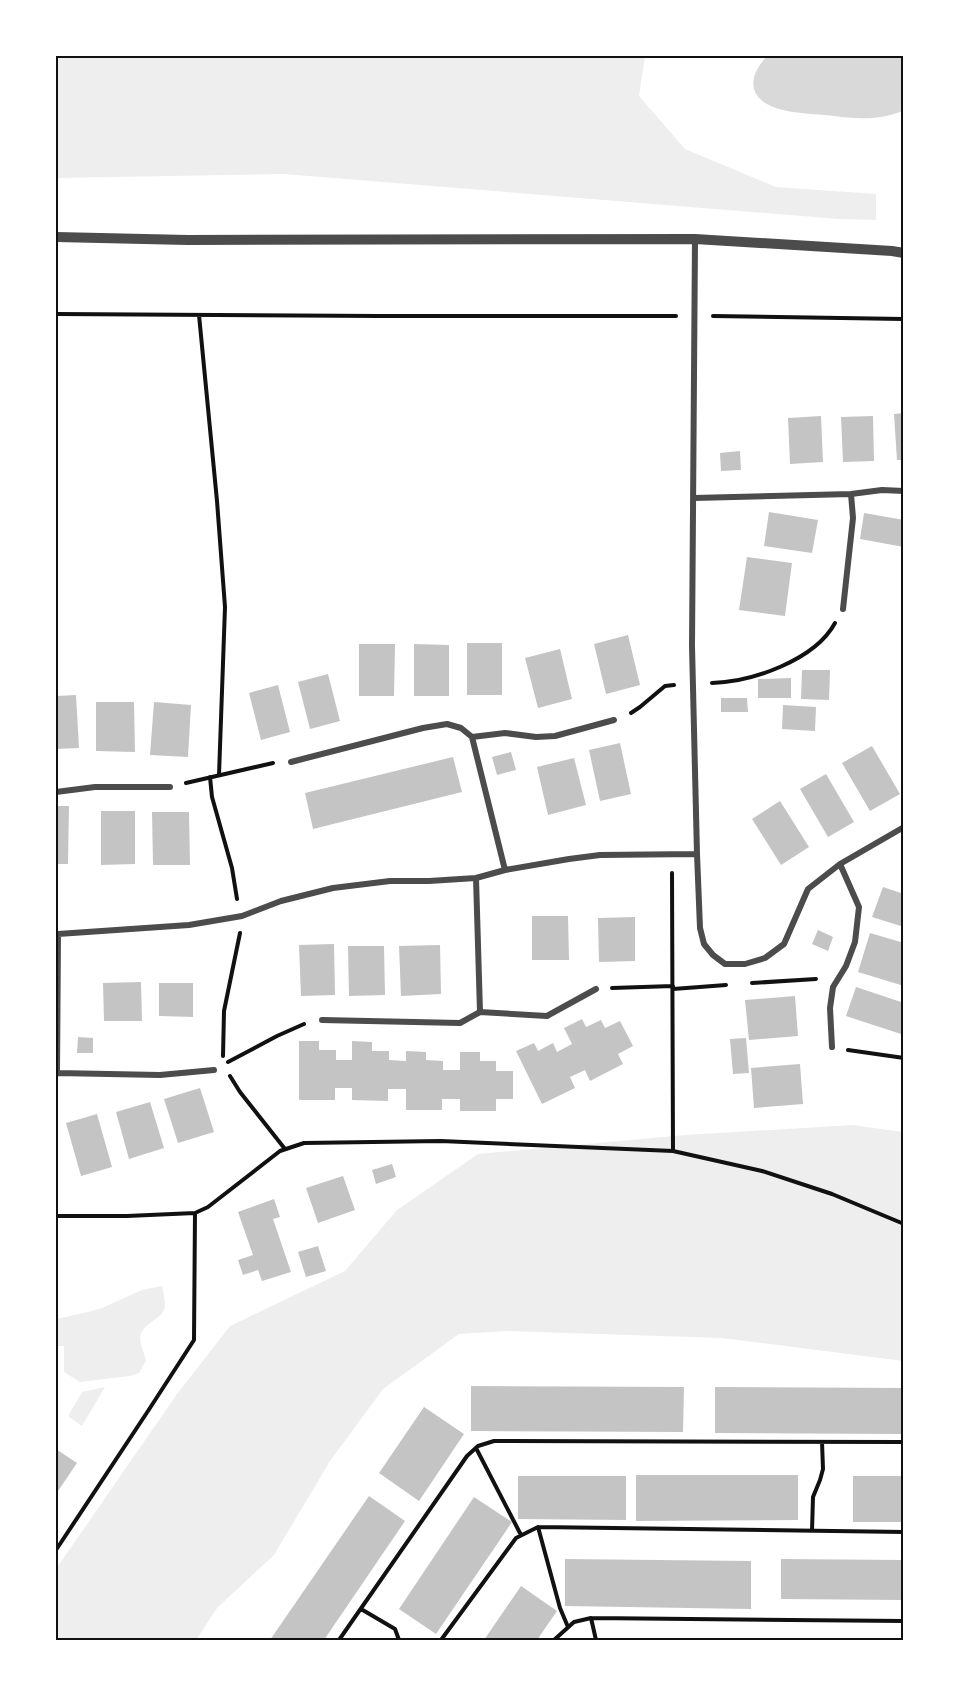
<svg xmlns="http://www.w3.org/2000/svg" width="959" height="1696" font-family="Cabin,sans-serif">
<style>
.green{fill:#eee}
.water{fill:#d9d9d9}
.building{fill:#c4c4c4}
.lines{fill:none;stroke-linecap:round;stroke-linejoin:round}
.path{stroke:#111;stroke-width:4}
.minor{stroke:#4c4c4c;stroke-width:6}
.tertiary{stroke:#4c4c4c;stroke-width:10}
.neatline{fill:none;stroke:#111;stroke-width:2}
</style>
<rect width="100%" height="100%" fill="#fff"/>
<path class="green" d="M56 56H645L639 96 685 149 776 187 876 194V220L839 219 284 174 56 178Z
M852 1125 903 1132V1361L722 1338 507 1331 459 1334 383 1389 330 1461 274 1555 217 1608 196 1640H56V1569L177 1394 230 1326 345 1271 397 1210 478 1154 685 1135Z
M162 1286C163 1292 165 1299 165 1305 165 1320 141 1322 140 1338 140 1345 145 1354 146 1361L139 1373 130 1376 80 1382 64 1372V1346H56V1319L84 1313 102 1308 142 1290Z
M105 1387 82 1426 68 1416 82 1392Z"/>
<path class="water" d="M767 56H903V111C896 113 888 116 881 117 863 120 842 117 825 115 804 113 761 113 754 89 751 76 759 65 767 56Z"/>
<path class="building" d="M904 413V460H897L894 414Z
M821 416 823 462 790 464 788 418Z
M873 416 874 461 843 462 841 417Z
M740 451 741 470 721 471 720 453Z
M769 512 818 520 812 553 764 546Z
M864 513 904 520V547L860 539Z
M747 557 792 563 785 616 739 610Z
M628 635 640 685 606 694 594 644Z
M467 643H502V695H467Z
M359 644H395L394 696H359Z
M414 644 449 645V696H414Z
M560 649 572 699 538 708 525 658Z
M802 670H830L829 700 801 699Z
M328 674 340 721 310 729 298 682Z
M791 678V698H758V679Z
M278 685 290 732 261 740 249 693Z
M76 695 79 748 56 749V696Z
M721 698H747L748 712H721Z
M96 702H134L135 752 96 751Z
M154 702 191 705 188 757 150 755Z
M783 705 816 707 815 731 782 729Z
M620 743 631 794 600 801 589 750Z
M872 746 900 794 870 811 842 763Z
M511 752 516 770 497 775 492 757Z
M453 757 462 792 313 829 305 793Z
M574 758 586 805 548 815 537 767Z
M826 774 854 822 828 837 800 789Z
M780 801 809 847 781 865 752 819Z
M56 806H69L68 864H56Z
M101 811H135V864L101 865Z
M152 812H189L190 865H153Z
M883 887 904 894V927L872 917Z
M532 916H568L569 960H532Z
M635 917V961L599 962 598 918Z
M818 930 833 937 828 951 812 944Z
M870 933 904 943V986L858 972Z
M334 944 335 995 301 996 299 945Z
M440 945 441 994 401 996 399 946Z
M348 946H384L385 995 349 996Z
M141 982 142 1021H104L103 983Z
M159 983H193V1017L159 1016Z
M856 987 904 1003V1035L846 1016Z
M795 996 798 1036 749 1040 745 1000Z
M582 1019 586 1027 601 1020 605 1028 620 1021 633 1046 618 1054 623 1064 590 1081 585 1070 570 1077 575 1088 542 1104 516 1051 534 1043 538 1051 553 1043 557 1052 572 1044 564 1028Z
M78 1037 93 1038V1053H77Z
M746 1038 749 1073 733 1074 730 1039Z
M299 1041H319V1050H336V1060H352V1041L372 1042V1051H389V1060L406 1061V1051L426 1052V1060L443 1061V1070H460V1052H480V1061H496V1071H513V1099H496V1111H460V1099H442V1110H406V1089H388V1101L352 1100V1088H335V1100H299Z
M800 1064 803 1104 754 1108 751 1068Z
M200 1088 214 1132 178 1143 164 1099Z
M150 1102 164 1148 129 1159 116 1112Z
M97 1114 112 1167 81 1176 66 1123Z
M392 1164 396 1177 376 1184 372 1170Z
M343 1176 355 1210 318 1223 306 1188Z
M274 1199 280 1217 273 1219 291 1272 262 1281 258 1270 243 1275 238 1260 253 1255 238 1212Z
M318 1246 326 1271 306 1277 298 1252Z
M471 1386 684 1387 683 1432 471 1431Z
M715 1387 904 1388V1434L715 1433Z
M424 1407 464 1434 419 1501 379 1473Z
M56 1449 77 1463 56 1494Z
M636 1475H798V1520L636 1521Z
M518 1476H626V1520L518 1519Z
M853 1476H904V1522H853Z
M369 1496 405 1521 324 1640H270Z
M474 1497 512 1522 436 1634 399 1609Z
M565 1559 751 1561V1609L565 1606Z
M781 1559 904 1560V1600L781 1599Z
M521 1586 557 1611 537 1640H484Z"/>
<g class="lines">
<path class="path" d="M56 314 379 316H676
M199 315 217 501 225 607 219 775
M713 316 904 319
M712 683C752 682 815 660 835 623
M631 713 640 707 665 686 674 685
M210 777 212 797 232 868 237 899
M186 783 273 763
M672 873 673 1151
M752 983 816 979
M612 988 673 986
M673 989 726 985
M848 1050 904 1058
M223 1056 224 1011 240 933
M228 1062 277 1036 304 1024
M230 1076 240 1092 285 1149
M56 1216H127L195 1213 208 1207 280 1151 304 1143 441 1141 673 1151 762 1171 832 1194 904 1224
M476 1448 521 1535
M538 1527 560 1608 568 1627
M812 1531 813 1497 820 1480 823 1469 822 1442
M56 1550 148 1411 194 1340 195 1213
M361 1609 395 1629 399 1640
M591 1618 596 1640
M339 1640 467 1456 478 1446 494 1441 904 1442
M441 1640 516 1538 538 1527 904 1532
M554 1640 574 1622 591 1618 904 1621"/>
<path class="minor" d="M694 498 851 494 882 490 904 491
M843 609 853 518 851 494
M472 737 505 733 536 737 555 736 614 720
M291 762 423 728 447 724 461 728 472 737 505 870
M56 792 95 787H170
M697 854 700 928 704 944 713 955 725 964H745L765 958 784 944 808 889 840 864 904 827
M480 1012 547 1016 596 989
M322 1020 460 1023 480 1012 476 878
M832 1047 830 1008 833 987 846 966 855 942 859 907 840 864
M57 1073 160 1075 214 1070
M56 1074 57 1073 58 934 189 925 242 916 281 901 333 888 390 881H429L476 878 505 870 569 859 600 855 697 854 692 646 695 239"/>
<path class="tertiary" d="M56 237 188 240 695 239 892 251 904 253"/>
</g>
<rect width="959" height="1696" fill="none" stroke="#ffffff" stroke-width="114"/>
<rect x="57" y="57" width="845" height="1582" class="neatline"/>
</svg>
